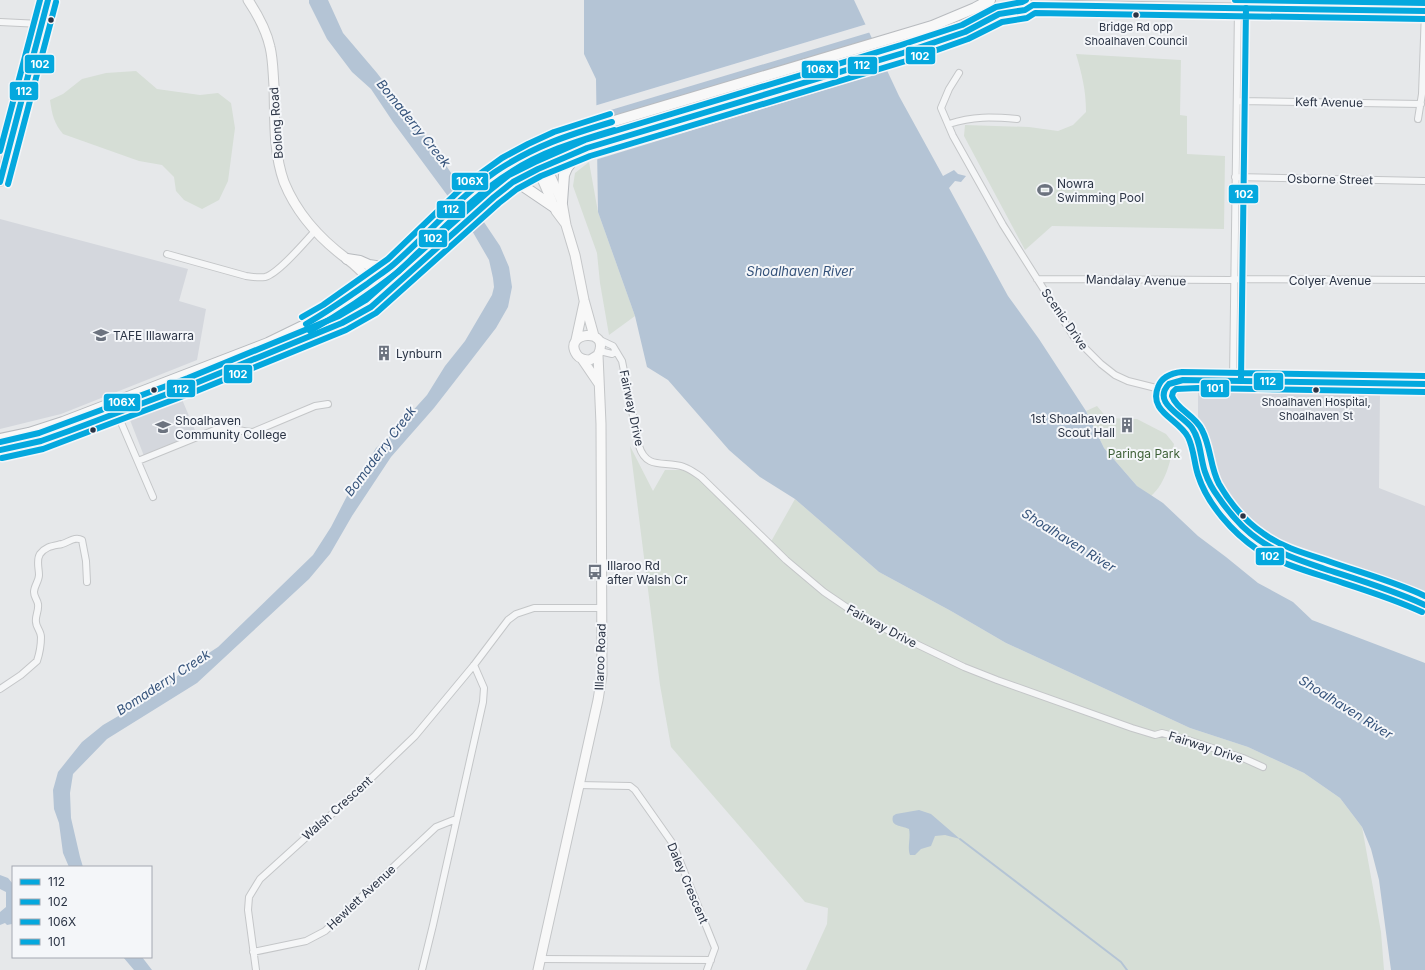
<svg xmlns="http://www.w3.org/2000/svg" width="1425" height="970" font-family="Inter,sans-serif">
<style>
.built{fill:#d4d7dd}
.green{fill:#d6ded6}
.water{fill:#b4c4d5}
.pier{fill:#e6e8ea}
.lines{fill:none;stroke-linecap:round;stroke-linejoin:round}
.stream{stroke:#b4c4d5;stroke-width:2}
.minor-casing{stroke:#c4c6c8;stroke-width:8}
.tertiary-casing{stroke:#c4c6c8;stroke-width:10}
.secondary-casing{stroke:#c4c6c8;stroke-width:11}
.trunk-casing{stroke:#b8bbbf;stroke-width:12}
.minor{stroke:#f5f6f7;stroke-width:6}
.tertiary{stroke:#f5f6f7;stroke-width:8}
.secondary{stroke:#f8f8f8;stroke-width:9}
.trunk{stroke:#f8f8f8;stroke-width:10}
.bus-1-casing{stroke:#f4f6f9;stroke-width:9}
.bus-2-casing{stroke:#f4f6f9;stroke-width:9}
.bus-3-casing{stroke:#f4f6f9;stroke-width:9}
.bus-4-casing{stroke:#f4f6f9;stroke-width:9}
.bus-1{stroke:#04a8de;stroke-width:6}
.bus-2{stroke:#04a8de;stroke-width:6}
.bus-3{stroke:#04a8de;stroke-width:6}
.bus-4{stroke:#04a8de;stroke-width:6}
.bus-dot{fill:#2b3445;stroke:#f4f6f9;stroke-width:1.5}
.labels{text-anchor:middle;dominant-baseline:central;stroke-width:4;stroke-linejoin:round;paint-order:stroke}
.bus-label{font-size:11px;fill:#2b3445;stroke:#f4f6f9}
.street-label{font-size:12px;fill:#2b3445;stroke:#f4f6f9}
.poi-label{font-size:12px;fill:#2b3445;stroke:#f4f6f9;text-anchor:start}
.park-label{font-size:12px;fill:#3f6138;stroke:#f4f6f9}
.water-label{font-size:13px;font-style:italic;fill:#34527a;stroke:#f4f6f9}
.line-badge{stroke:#f4f6f9;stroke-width:1.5}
.badge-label{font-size:11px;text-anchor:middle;font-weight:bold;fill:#fff}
</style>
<rect width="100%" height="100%" fill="#e6e8ea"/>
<path class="built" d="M0 219 188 269 179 301 206 309 197 360 61 414 0 429Z
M1198 390 1380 392 1379 488 1425 506V595L1412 588 1281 545 1272 540 1250 520 1218 482 1205 427 1198 421Z
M181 397 197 435 144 456 130 420 131 417Z"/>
<path class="green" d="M1076 54 1181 60 1180 115 1187 116V154L1225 156 1224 229 1052 226 1025 250 964 136 965 125 1029 127 1058 131 1073 125 1086 112C1086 90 1082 75 1076 54Z
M136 71 157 89 200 95 218 93 231 103 235 128 228 181 219 200 202 209 184 200 176 191 174 177 162 165 139 161 63 134C54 123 52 115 50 100L63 94 82 79 106 73Z
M589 162 598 212 635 316 609 335 600 283 597 253 573 186 575 173Z
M1097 406 1107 418 1137 419 1166 434 1174 444C1170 462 1166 483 1151 496L1137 486 1104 448 1086 411Z
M630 446 653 491 665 470H684L699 479 768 547 795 499 879 572 951 611 1006 643 1190 728 1248 747 1304 773 1340 798 1362 827 1381 932 1384 970H806L827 924 828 908 805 902 671 747 660 685Z"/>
<path class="water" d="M309 0H328L343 33 377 73 435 149 500 246 509 267 512 287 508 307 496 328 469 363 434 408 391 457 352 516 330 554 309 579 197 683 107 739 73 774 70 793 71 818 80 857 83 867H69L63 853 59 823 54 809 53 790 58 772 82 742 103 725 156 694 189 666 218 647 313 555 331 527 347 496 376 448 389 437 427 395 445 366 465 341 492 295 494 287 493 278 489 260 467 222 393 122 371 89 352 72 327 39 309 3Z
M584 0H854L899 96 943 176 954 170 958 174 966 176 961 182 955 181 949 188 1008 296 1039 339 1086 411 1104 448 1137 486 1163 503 1198 536 1226 557 1258 583 1293 602 1312 620 1425 663V970H1391L1379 880 1371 849 1362 827 1340 798 1304 773 1248 747 1190 728 1006 643 951 611 879 572 795 499 760 477 729 450 668 380 647 367 635 316 598 212 596 79 584 54Z
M919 810 931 814 960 839 945 835 935 836 931 846 921 849 915 855H910C907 847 911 838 909 829 902 825 890 827 893 816L896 814Z
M0 875 8 878 13 884V921L12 924 7 925 5 923 0 925V912L6 907V892L0 889Z
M123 957H142L152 970H134Z"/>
<path class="pier" d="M867 24 871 32 594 115V106Z
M880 51 889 70 595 160 594 139Z"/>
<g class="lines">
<path class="stream" d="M960 839 1121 962 1127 970"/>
<defs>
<path id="minor" d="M1318 9 1319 0
M0 22 41 24
M959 73 949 89 941 108 953 136 1003 225 1074 337 1101 364 1115 375 1128 381 1164 390
M1237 101 1421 104
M1418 119 1422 94 1425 11
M949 124C973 116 992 117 1017 119
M1235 177 1425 181
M167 254 246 276C252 277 258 278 265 277 278 274 305 242 315 231
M1037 279 1230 280 1235 279 1425 280
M598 339 613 346 622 361 639 446C647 471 665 460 684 467 690 469 695 473 701 477L786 560 824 592 855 613 877 625 964 667 997 680 1132 728 1155 735 1162 733 1185 739 1243 758 1263 767
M600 351 612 354 616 351
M1233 380 1238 8
M1425 384 1198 380C1186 381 1167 377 1164 392 1160 408 1185 417 1192 428 1201 441 1201 458 1205 472 1211 493 1238 524 1254 537 1266 546 1279 553 1292 558L1404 595 1425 605
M94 415 108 411 117 413 153 497
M138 461 217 429C232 426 239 432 253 432L315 406 328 404
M0 689 21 675 37 661C39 655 41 643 41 637 41 631 36 627 36 622 35 616 39 611 38 604 37 599 34 597 34 592 34 586 39 581 39 575 39 568 36 560 40 554 46 546 53 546 62 544 69 542 75 536 82 540L86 561 87 582
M578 785 630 786 635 790 673 844 715 948 707 970
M253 952 306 941 325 931 436 827 456 819
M540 959 711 960
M256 970 248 910 249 897 260 879 365 784 415 736 474 665 508 620 516 614 534 608H601
M422 970 433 925 483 702 484 688 474 665"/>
<path id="tertiary" d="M0 182 48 0"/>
<path id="secondary" d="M248 0C258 15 266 29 270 47 273 59 273 73 274 86 275 119 273 151 284 182 297 214 320 239 347 259 361 269 372 283 384 295
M1000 13 1025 10 1033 5H1045L1425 11
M538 148 562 202 566 225 575 255 584 300 594 336
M530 151 556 211 565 223
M576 340 584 303
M582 359 599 384
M538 970 598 700 602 675 601 424 598 355C612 326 561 332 577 355 580 359 585 360 590 360L598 355"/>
<path id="trunk" d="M513 182 523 186 554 207
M562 202 564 175 567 168 579 152
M347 259 360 261 369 265 382 267 391 265
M0 439 29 433 63 422 268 343 307 324 327 312 393 265 443 216 485 179 514 159 530 151 571 134 932 26 975 8 990 0
M0 450 41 441 69 431 191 385 342 323 371 307 494 197 513 182 538 169 587 148 903 53 965 32 1023 0"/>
</defs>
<use href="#minor" class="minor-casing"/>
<use href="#tertiary" class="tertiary-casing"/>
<use href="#secondary" class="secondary-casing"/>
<use href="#trunk" class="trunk-casing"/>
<use href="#minor" class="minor"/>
<use href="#tertiary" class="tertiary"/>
<use href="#secondary" class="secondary"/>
<use href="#trunk" class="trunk"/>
<defs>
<path id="bus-1" d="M0 182 48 0
M306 324C327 312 347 298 367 284 376 277 386 271 394 264 428 234 458 198 495 172 534 146 568 135 612 122
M1425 384 1183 380 1169 384C1151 403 1183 415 1192 428 1201 441 1200 457 1205 472 1208 481 1213 490 1219 498 1230 514 1243 529 1259 540 1279 554 1302 561 1325 569 1359 580 1393 590 1425 605
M0 450 41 441 69 431 191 385 342 323 371 307 494 197 513 182 538 169 587 148 903 53 965 32 999 14 1025 10 1033 5 1425 11"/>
<path id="bus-2" d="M8 184 56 2
M310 331C340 314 371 293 398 272 406 265 414 256 422 249 450 222 477 193 511 172 543 151 578 141 614 130
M1241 380 1246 8
M2 458 43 449 72 438 194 392 346 330 376 313 499 203 517 189 541 176 590 156 906 61 968 39 1002 22 1027 18 1035 13 1425 19
M1422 612C1390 597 1355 587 1322 576 1300 569 1278 562 1258 550 1233 533 1207 504 1198 475 1194 463 1194 449 1188 437 1179 419 1148 412 1158 387 1162 376 1172 373 1182 372L1425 376"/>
<path id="bus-3" d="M1235 0 1425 3
M0 151 40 0
M302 317 323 305 388 259 466 184 502 158 528 144 554 132 610 114
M0 442 39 433 66 423 188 378 339 316 366 300 489 191 509 175 535 162 585 140 901 45 962 25 996 7 1022 2 1026 0"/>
<path id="bus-4" d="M1425 392 1198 388 1176 389 1173 392 1172 396C1177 410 1195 415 1202 430 1211 447 1210 467 1219 484 1230 503 1246 522 1264 534 1282 547 1303 553 1325 560 1358 572 1393 581 1425 596"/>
</defs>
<use href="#bus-1" class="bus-1-casing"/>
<use href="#bus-2" class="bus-2-casing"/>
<use href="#bus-3" class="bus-3-casing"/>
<use href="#bus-4" class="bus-4-casing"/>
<use href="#bus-1" class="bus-1"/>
<use href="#bus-2" class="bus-2"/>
<use href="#bus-3" class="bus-3"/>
<use href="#bus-4" class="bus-4"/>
</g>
<defs>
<symbol id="stadium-bare" viewBox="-9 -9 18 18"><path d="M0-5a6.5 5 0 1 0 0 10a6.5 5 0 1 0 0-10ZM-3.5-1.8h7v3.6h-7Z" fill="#6c737f" stroke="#f4f6f9" stroke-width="2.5" paint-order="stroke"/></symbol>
<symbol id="university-bare" viewBox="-9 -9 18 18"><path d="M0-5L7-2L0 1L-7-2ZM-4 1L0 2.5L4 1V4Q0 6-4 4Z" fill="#6c737f" stroke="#f4f6f9" stroke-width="2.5" paint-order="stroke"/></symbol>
<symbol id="building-bare" viewBox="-9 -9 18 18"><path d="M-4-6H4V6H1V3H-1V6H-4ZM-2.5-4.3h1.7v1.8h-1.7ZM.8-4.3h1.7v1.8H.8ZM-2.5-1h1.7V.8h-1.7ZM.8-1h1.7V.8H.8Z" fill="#6c737f" stroke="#f4f6f9" stroke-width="2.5" paint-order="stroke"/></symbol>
<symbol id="bus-bare" viewBox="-9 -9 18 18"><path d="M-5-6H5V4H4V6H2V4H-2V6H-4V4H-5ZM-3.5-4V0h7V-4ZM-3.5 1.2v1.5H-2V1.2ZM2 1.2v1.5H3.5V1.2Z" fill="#6c737f" stroke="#f4f6f9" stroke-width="2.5" paint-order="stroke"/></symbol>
</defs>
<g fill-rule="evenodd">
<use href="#stadium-bare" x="1034" y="179" width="22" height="22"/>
<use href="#university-bare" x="90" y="324" width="22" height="22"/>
<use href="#building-bare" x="373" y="342" width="22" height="22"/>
<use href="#building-bare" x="1116" y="414" width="22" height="22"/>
<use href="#university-bare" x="152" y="416" width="22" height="22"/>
<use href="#bus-bare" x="584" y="561" width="22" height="22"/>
</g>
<g class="bus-dot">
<circle cx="1136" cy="15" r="3.5"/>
<circle cx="51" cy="20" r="3.5"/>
<circle cx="154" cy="390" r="3.5"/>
<circle cx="1316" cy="390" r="3.5"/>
<circle cx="93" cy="430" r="3.5"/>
<circle cx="1243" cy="516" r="3.5"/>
</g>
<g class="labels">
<g class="bus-label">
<text x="1136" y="27">Bridge Rd opp<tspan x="1136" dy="14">Shoalhaven Council</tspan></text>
<text x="1316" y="402">Shoalhaven Hospital,<tspan x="1316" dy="14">Shoalhaven St</tspan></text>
</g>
<g class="street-label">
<text transform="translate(1329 102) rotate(1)">Keft Avenue</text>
<text transform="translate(276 123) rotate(-94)">Bolong Road</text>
<text transform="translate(1330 179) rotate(1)">Osborne Street</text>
<text transform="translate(1136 280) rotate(1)">Mandalay Avenue</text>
<text x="1330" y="280">Colyer Avenue</text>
<text transform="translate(1065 319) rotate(55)">Scenic Drive</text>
<text transform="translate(632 408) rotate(78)">Fairway Drive</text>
<text transform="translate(882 626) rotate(28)">Fairway Drive</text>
<text transform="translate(600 657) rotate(-88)">Illaroo Road</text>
<text transform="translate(1206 747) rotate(18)">Fairway Drive</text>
<text transform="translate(337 808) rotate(-42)">Walsh Crescent</text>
<text transform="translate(688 883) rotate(67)">Daley Crescent</text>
<text transform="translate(361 897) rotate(-43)">Hewlett Avenue</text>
</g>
<g class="poi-label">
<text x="1057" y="183">Nowra<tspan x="1057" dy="14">Swimming Pool</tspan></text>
<text x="113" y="335">TAFE Illawarra</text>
<text x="396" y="353">Lynburn</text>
<text x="1115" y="418" text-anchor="end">1st Shoalhaven<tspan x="1115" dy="14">Scout Hall</tspan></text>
<text x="175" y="420">Shoalhaven<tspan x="175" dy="14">Community College</tspan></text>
<text x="607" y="565">Illaroo Rd<tspan x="607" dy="14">after Walsh Cr</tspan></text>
</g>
<g class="park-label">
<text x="1144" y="453">Paringa Park</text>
</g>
<g class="water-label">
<text transform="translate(414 123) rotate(51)">Bomaderry Creek</text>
<text x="800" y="271">Shoalhaven River</text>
<text transform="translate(380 451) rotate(-53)">Bomaderry Creek</text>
<text transform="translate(1069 540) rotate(32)">Shoalhaven River</text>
<text transform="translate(163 682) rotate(-33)">Bomaderry Creek</text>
<text transform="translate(1346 707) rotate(32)">Shoalhaven River</text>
</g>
</g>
<g class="line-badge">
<rect x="905" y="46" width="31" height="19" rx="4" fill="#04a8de"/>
<rect x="24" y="54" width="31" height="20" rx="4" fill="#04a8de"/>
<rect x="847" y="56" width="31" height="19" rx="4" fill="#04a8de"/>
<rect x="801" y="60" width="38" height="19" rx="4" fill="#04a8de"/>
<rect x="9" y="81" width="30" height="20" rx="4" fill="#04a8de"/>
<rect x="451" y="172" width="38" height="19" rx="4" fill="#04a8de"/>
<rect x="1228" y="184" width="31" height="20" rx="4" fill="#04a8de"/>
<rect x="436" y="200" width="30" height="19" rx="4" fill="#04a8de"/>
<rect x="418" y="229" width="30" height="19" rx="4" fill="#04a8de"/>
<rect x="223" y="364" width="30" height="20" rx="4" fill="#04a8de"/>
<rect x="1253" y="372" width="31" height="19" rx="4" fill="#04a8de"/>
<rect x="1200" y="379" width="30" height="19" rx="4" fill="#04a8de"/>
<rect x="166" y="379" width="30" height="19" rx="4" fill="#04a8de"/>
<rect x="103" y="393" width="38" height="19" rx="4" fill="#04a8de"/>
<rect x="1255" y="547" width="30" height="19" rx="4" fill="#04a8de"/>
</g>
<g class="badge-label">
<text x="920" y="60">102</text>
<text x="40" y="68">102</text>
<text x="862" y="69">112</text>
<text x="820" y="73">106X</text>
<text x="24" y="95">112</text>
<text x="470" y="185">106X</text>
<text x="1244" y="198">102</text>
<text x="451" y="213">112</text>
<text x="433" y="242">102</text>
<text x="238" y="378">102</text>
<text x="1268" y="385">112</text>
<text x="1215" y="392">101</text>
<text x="181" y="393">112</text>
<text x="122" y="406">106X</text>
<text x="1270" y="560">102</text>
</g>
<rect x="12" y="866" width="140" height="92" fill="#f4f6f9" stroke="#a4a8b1"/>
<rect x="20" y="879" width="20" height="6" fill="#04a8de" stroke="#a4a8b1"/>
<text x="48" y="886" font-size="12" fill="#2b3445">112</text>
<rect x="20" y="899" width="20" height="6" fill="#04a8de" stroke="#a4a8b1"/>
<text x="48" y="906" font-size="12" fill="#2b3445">102</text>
<rect x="20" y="919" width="20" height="6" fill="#04a8de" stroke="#a4a8b1"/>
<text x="48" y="926" font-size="12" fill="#2b3445">106X</text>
<rect x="20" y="939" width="20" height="6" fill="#04a8de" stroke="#a4a8b1"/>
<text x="48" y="946" font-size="12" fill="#2b3445">101</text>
</svg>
